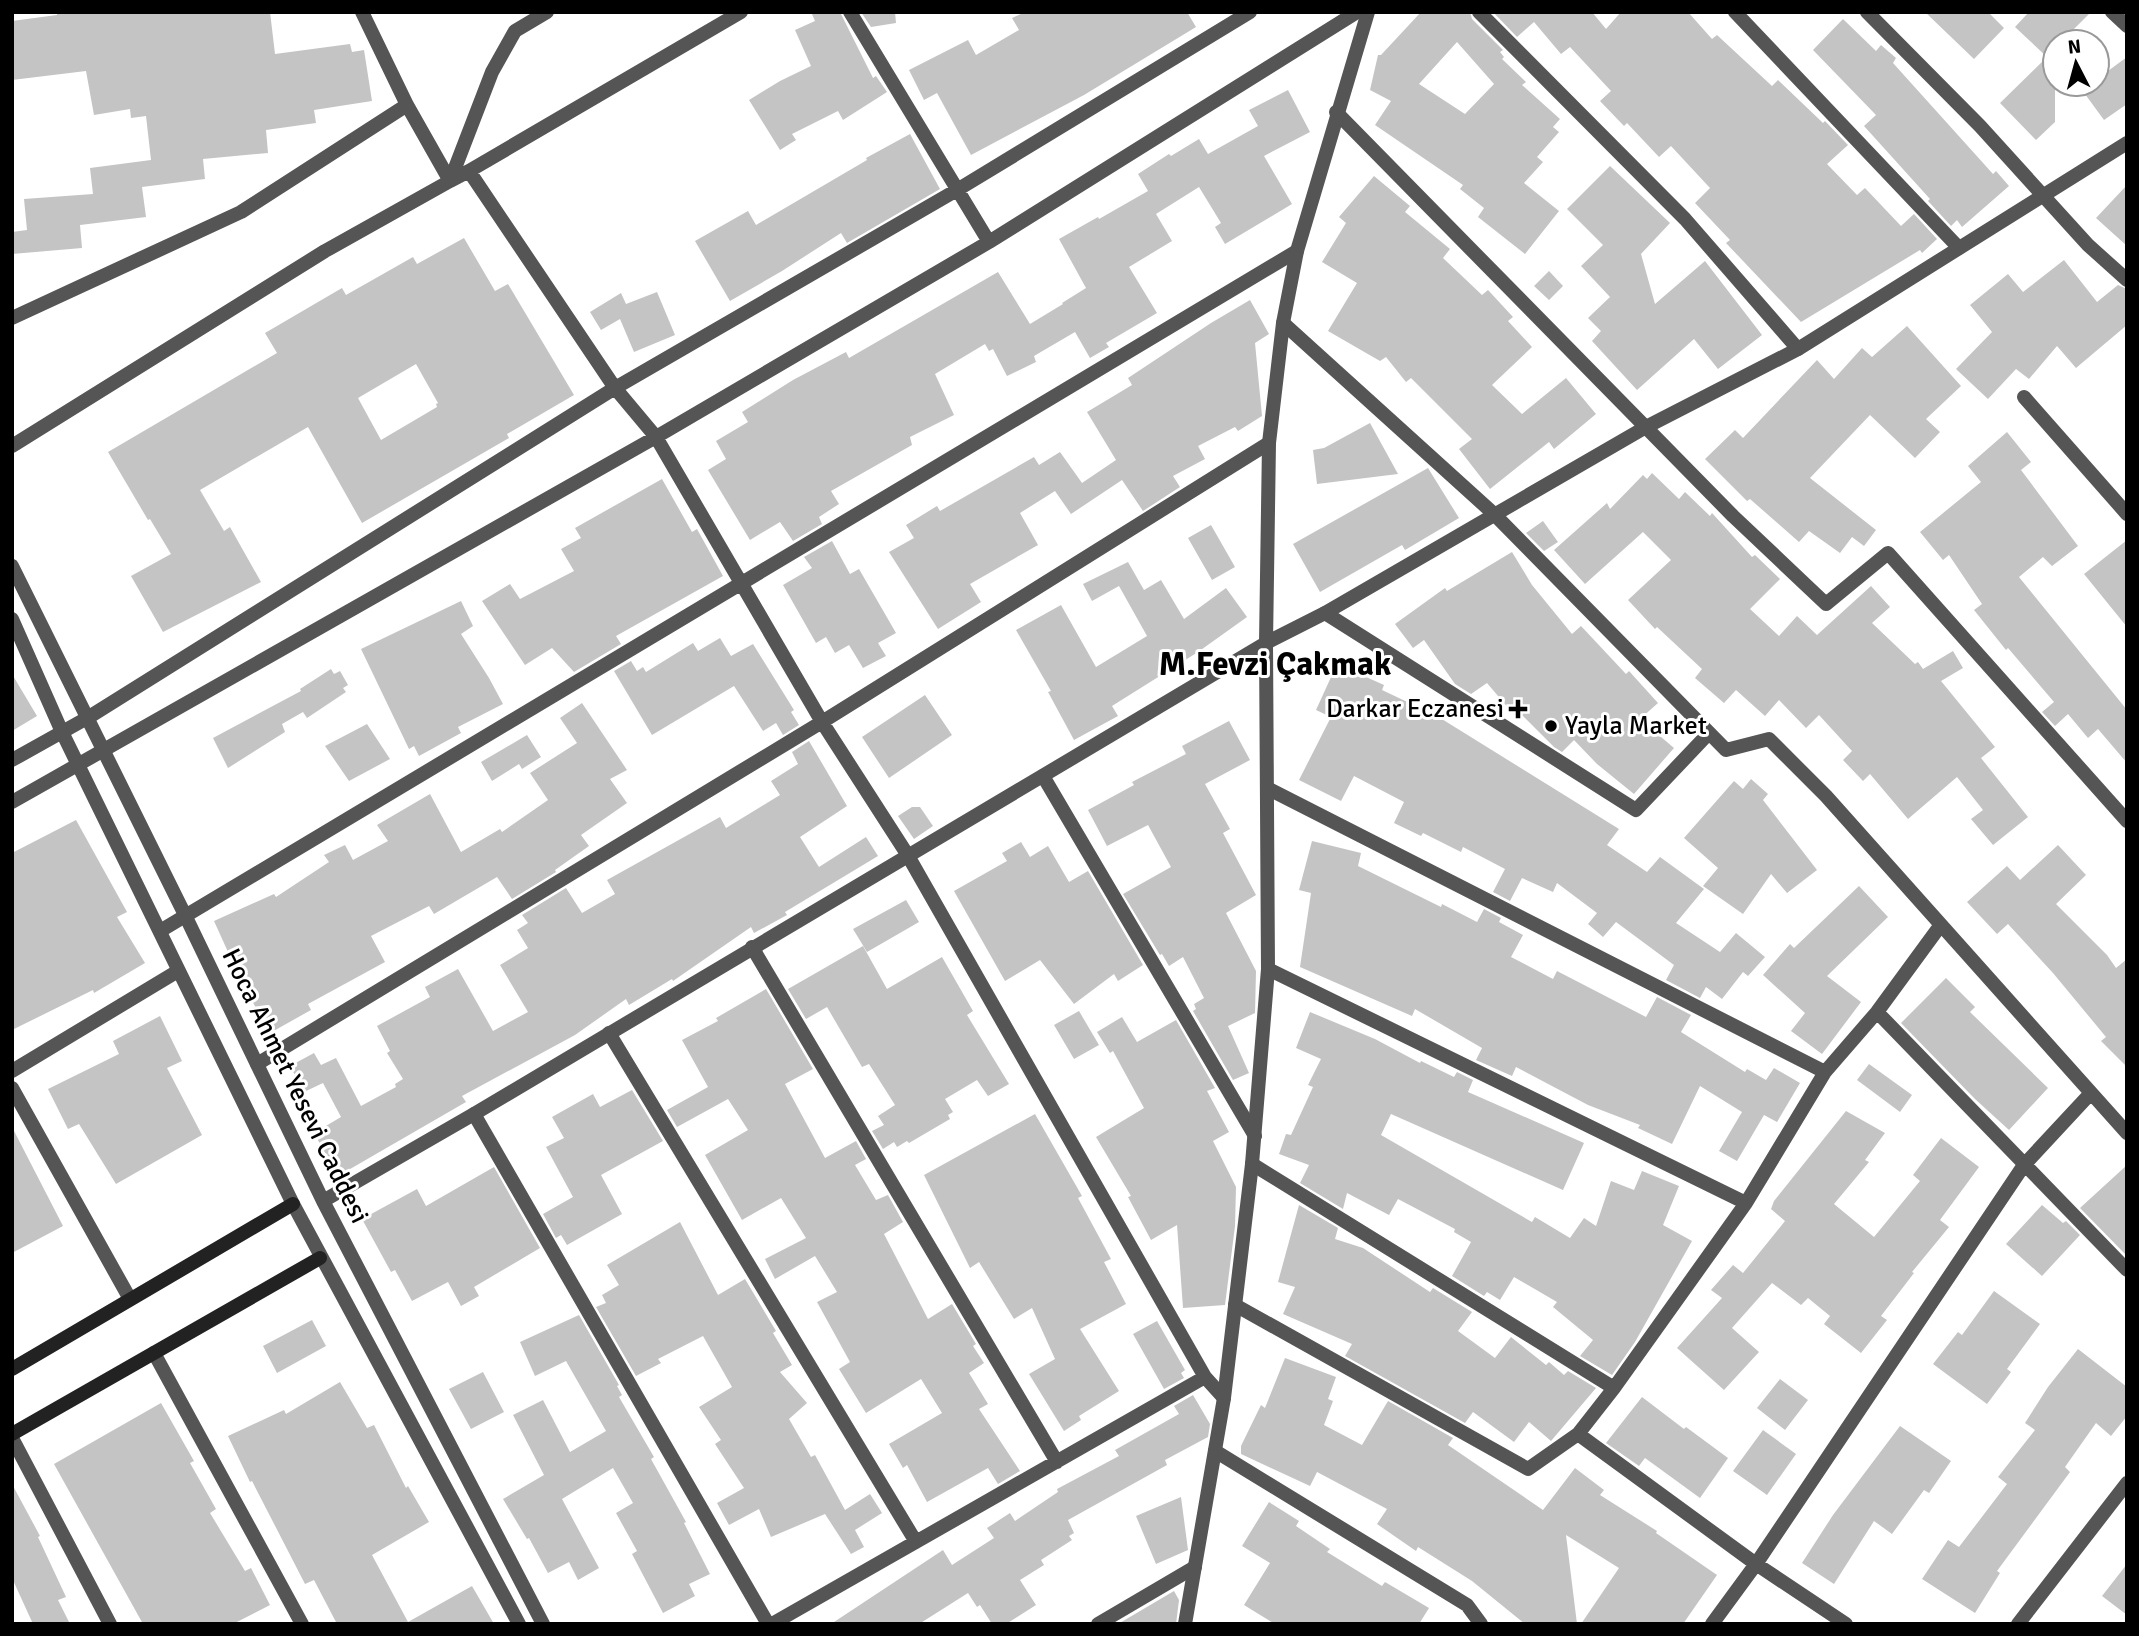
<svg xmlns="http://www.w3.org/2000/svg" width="2139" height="1636" font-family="Signika,sans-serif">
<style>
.building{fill:#c4c4c4;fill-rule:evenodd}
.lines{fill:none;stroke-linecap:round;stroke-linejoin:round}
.minor{stroke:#555;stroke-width:14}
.tertiary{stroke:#555;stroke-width:14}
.secondary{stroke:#222;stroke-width:14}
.poi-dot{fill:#000;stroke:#fff;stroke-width:2.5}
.labels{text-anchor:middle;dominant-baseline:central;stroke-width:6;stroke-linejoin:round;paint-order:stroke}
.poi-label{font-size:26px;fill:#000;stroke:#fff;text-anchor:end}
.street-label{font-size:26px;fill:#000;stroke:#fff}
.district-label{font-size:33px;font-weight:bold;fill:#000;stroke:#fff}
</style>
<rect width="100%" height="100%" fill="#fff"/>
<path class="building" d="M57 12H270L275 54 350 44 352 52 364 50 372 101 314 110 316 123 266 130 268 153 203 159 205 179 142 187 146 217 80 225 82 248 12 254V232L27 230 24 199 93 194 90 168 151 160 146 116 131 118 130 109 94 115 86 71 12 80V21L57 15Z
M811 12H840L873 78 876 76 887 92 843 120 838 111 792 134 796 140 780 150 749 100 780 81 811 66 795 30 815 21Z
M861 12H895L896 23 871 27Z
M1025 12H1187L1196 27 1084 95 971 155 937 93 924 100 909 70 968 40 976 55 1019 30 1012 18Z
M1421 12H1470L1472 19 1503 50 1500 52 1504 57 1502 59 1526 82 1522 85 1560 119 1553 127 1559 132 1537 157 1543 162 1524 183 1559 211 1525 254 1478 217 1484 208 1460 189 1463 185 1375 125 1391 101 1370 90 1378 55H1381ZM1457 42 1494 84 1465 114 1419 84Z
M1493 12H1592L1606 29 1621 12H1688L1712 39 1717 35 1772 86 1778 80 1823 123 1825 121 1848 145 1827 164 1857 195 1865 188 1901 226 1914 214 1937 239 1922 253 1920 250 1801 322 1726 243 1730 240 1695 203 1710 188 1671 146 1659 157 1627 123 1624 126 1600 101 1611 91 1570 47 1561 54 1534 22 1517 37Z
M1925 12H1988L2004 28 1974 59Z
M2029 12H2091L2073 30 2085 42H2055V122L2036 140 2000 103 2047 57 2015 27Z
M1843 19 1876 51 1881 45 1896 58 1893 63 1993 174 1996 171 2009 186 1962 227 1957 220 1951 226 1928 201 1930 199 1864 126 1876 115 1813 50Z
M2127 57V104L2104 120 2082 90 2090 84H2097V79Z
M1288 90 1310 132 1264 156 1292 204 1225 244 1215 227 1221 223 1199 187 1156 214 1172 241 1129 267 1157 313 1106 343 1109 347 1090 358 1075 332 1034 356 1036 362 1007 376 993 349 989 351 985 344 935 374 954 415 910 437 912 445 831 491 839 504 819 517 822 524 793 541 780 522 750 540 708 470 726 459 716 441 748 422 742 412 793 380 846 352 849 358 998 272 1030 324 1063 304 1062 303 1086 288 1059 239 1098 217 1099 219 1148 191 1138 174 1169 154 1171 156 1199 139 1208 154 1258 126 1249 110Z
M910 134 940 189 847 243 841 233 782 271 730 301 695 241 748 211 756 225 867 160 866 158Z
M1610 166 1670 223 1641 254 1655 304 1705 261 1762 335 1718 369 1694 339 1637 390 1592 341 1601 331 1588 318 1610 297 1581 266 1603 245 1567 209Z
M1374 176 1410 206 1405 212 1450 249 1443 258 1482 295 1488 290 1513 317 1508 321 1532 347 1492 385 1522 414 1566 378 1596 414 1554 449 1549 442 1490 489 1459 449 1472 439 1411 378 1406 382 1386 357 1380 361 1328 331 1357 283 1322 262 1346 223 1339 217Z
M2127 185V246L2096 218Z
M464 238 495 291 508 284 574 395 507 434 509 438 362 523 308 427 200 490 224 531 230 527 261 582 163 632 131 576 171 554 150 519 148 520 108 452 277 353 265 333 342 288 346 295 413 257 417 264ZM416 364 438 403 436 404 437 407 381 440 358 398Z
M2064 260 2097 302 2118 285 2127 289V325L2076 368 2057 346 2029 379 2016 369 1988 399 1956 369 1992 332 1970 305 2008 274 2023 292Z
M1549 271 1563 286 1549 300 1534 286Z
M657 292 675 335 634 352 620 319 601 330 590 312 621 293 626 304Z
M1250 300 1269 334 1255 343 1262 416 1238 431 1235 427 1198 446 1205 459 1173 476 1180 487 1143 511 1122 480 1071 514 1055 491 1020 513 1038 545 970 584 981 602 938 629 889 552 914 538 906 525 937 506 940 511 1034 457 1039 465 1060 452 1082 483 1116 460 1087 412 1132 385 1128 378 1211 323Z
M1907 326 1961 386 1926 419 1940 432 1915 458 1870 415 1810 478 1876 530 1864 546 1852 537 1840 553 1809 531 1799 542 1750 499 1747 501 1705 459 1735 430 1743 438 1817 360 1834 379 1862 348 1872 357Z
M1370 423 1398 474 1317 484 1313 450 1324 448Z
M2007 432 2031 462 2021 470 2078 546 2052 566 2043 557 2019 577 2127 710V763L2098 729 2088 738 2068 714 2055 726 2042 712 2054 702 2008 648 2006 650 1974 610 1982 604 1949 555 1943 560 1920 532 1981 482 1968 466Z
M1428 468 1459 518 1405 550 1402 545 1320 592 1293 544Z
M1652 473 1679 499 1685 492 1710 516 1712 513 1752 557 1755 555 1780 579 1750 609 1779 636 1797 616 1817 635 1871 586 1890 607 1872 623 1915 664 1918 662 1923 669 1953 651 1963 668 1941 681 1995 747 1981 758 2028 817 1993 845 1971 819 1983 810 1957 777 1908 819 1870 774 1863 781 1843 760 1852 751 1819 715 1806 728 1779 700 1765 716 1736 690 1724 703 1695 678 1702 669 1657 627 1655 629 1628 600 1671 560 1643 532 1585 584 1554 550 1607 503 1610 509 1643 475 1647 479Z
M662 479 692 532 697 529 723 576 616 636 621 644 574 672 552 648 525 665 482 601 510 584 520 599 574 571 561 549 581 538 575 528Z
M1543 521 1558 542 1544 551 1526 533Z
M1211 525 1235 567 1212 580 1188 538Z
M2127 540V627L2084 574Z
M832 541 850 574 859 569 896 633 878 643 886 656 863 668 849 645 835 653 826 637 816 643 783 585 812 568 804 557Z
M1512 552 1532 585 1572 634 1581 626 1626 674 1629 671 1658 703 1640 719 1674 748 1634 794 1597 764 1574 740 1562 752 1554 747 1519 712 1515 716 1487 683 1471 694 1455 684 1424 640 1413 648 1395 624 1445 588 1447 591Z
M1128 562 1144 590 1161 580 1184 619 1226 588 1247 617 1198 652 1112 706 1118 716 1074 740 1048 692 1051 691 1016 630 1061 605 1096 667 1147 636 1119 586 1092 601 1083 584Z
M461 601 473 626 461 634 489 678 503 704 458 727 461 733 419 756 414 746 409 749 361 649Z
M720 638 731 656 753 644 794 710 791 712 799 725 783 735 776 723 763 731 734 686 652 735 614 671 631 661 637 671 643 667 646 672 693 643 698 651Z
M1337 664 1384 685 1382 690 1437 716 1619 829 1607 845 1647 872 1660 857 1704 889 1676 923 1720 952 1736 933 1765 957 1748 976 1743 972 1722 999 1706 987 1700 998 1666 980 1674 965 1616 922 1603 937 1588 924 1597 913 1557 883 1553 892 1522 878 1510 901 1493 892 1505 869 1463 847 1461 852 1423 833 1421 836 1394 823 1404 802 1354 776 1341 801 1299 780 1331 717 1316 710Z
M331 669 334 674 340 671 348 685 343 688 346 692 307 718 303 712 282 724 285 732 228 768 213 738 301 691 300 689Z
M12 674 37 716 12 731Z
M925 695 952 735 889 778 862 737Z
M582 703 627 770 610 779 627 803 581 835 589 846 555 870 556 872 512 899 497 877 434 914 429 906 371 936 385 962 308 1004 311 1010 270 1033 243 985 214 921 274 894 276 897 329 862 324 855 345 845 353 860 388 841 377 825 430 794 461 852 500 829 502 832 548 800 530 773 577 743 560 718Z
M1229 721 1250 760 1205 784 1230 829 1223 833 1256 895 1226 913 1256 971 1255 1013 1228 1026 1249 1073 1233 1080 1193 1011 1196 1009 1194 1004 1204 998 1183 957 1169 966 1162 954 1160 955 1123 894 1171 867 1148 825 1107 846 1088 810 1134 785 1132 782 1186 754 1182 746Z
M367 724 390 759 349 781 325 746Z
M527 735 541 757 522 769 519 764 492 781 481 762Z
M809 741 847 806 800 837 819 867 866 837 878 856 785 912 787 915 754 933 751 927 673 981 672 979 629 1005 626 999 575 1035 462 1096 466 1102 338 1176 314 1133 341 1117 323 1083 304 1092 290 1066 314 1053 321 1065 336 1058 361 1106 396 1087 395 1084 403 1079 387 1053 390 1051 377 1026 430 997 425 987 458 969 493 1031 528 1012 500 965 528 948 517 930 528 923 522 915 566 888 582 913 615 894 607 880 720 817 726 828 780 795 771 781 798 764 792 752Z
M1751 779 1768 794 1763 800 1817 870 1787 893 1771 874 1743 914 1703 886 1718 868 1684 838 1734 781 1743 789Z
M912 807H920L933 826 914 839 898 816Z
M76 820 127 912 117 917 145 963 94 993 93 990 12 1030V853Z
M1312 841 1361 853 1358 866 1441 907 1442 904 1477 922 1484 909 1501 918 1499 922 1523 935 1511 957 1553 979 1557 971 1646 1017 1657 997 1691 1015 1681 1032 1745 1072 1747 1069 1766 1080 1774 1068 1800 1083 1777 1122 1764 1115 1737 1161 1719 1151 1742 1112 1700 1086 1672 1144 1638 1128 1640 1125 1588 1105 1516 1067 1512 1076 1476 1060 1482 1048 1415 1009 1412 1016 1300 967 1311 893 1299 890Z
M1021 842 1030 857 1048 846 1069 882 1088 871 1143 965 1118 981 1114 974 1074 1004 1040 960 1005 981 954 891 1007 861 1002 853Z
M2058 845 2086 875 2056 904 2107 955 2116 968 2127 959V1067L2101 1041 2106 1037 2053 973 2008 924 1997 934 1967 902 2007 866 2020 880Z
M1859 886 1888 917 1827 976 1861 1002 1822 1054 1791 1031 1805 1013 1763 975 1790 944 1794 948Z
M906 900 919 922 867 952 853 929Z
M863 946 887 989 942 957 973 1011 967 1015 1009 1084 988 1096 977 1080 945 1099 953 1112 948 1115 950 1119 909 1143 907 1141 897 1147 894 1142 883 1149 872 1131 884 1125 878 1116 895 1105 869 1064 862 1067 827 1007 806 1019 788 989Z
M1946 978 1975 1007 1970 1012 2048 1088 2009 1130 1975 1099 1901 1023Z
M766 989 813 1069 785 1084 825 1158 856 1141 866 1159 855 1165 876 1200 888 1195 903 1222 884 1234 928 1319 952 1304 976 1344 973 1346 984 1363 969 1373 988 1404 979 1409 1020 1471 998 1484 988 1468 927 1502 907 1465 903 1468 889 1444 942 1413 921 1379 866 1413 839 1369 850 1362 817 1302 837 1292 815 1256 775 1279 765 1259 806 1238 781 1198 742 1220 705 1155 748 1130 728 1099 677 1127 667 1110 708 1087 682 1040 718 1021 716 1018Z
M1079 1011 1099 1045 1074 1059 1054 1025Z
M1310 1012 1375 1039 1420 1063 1421 1061 1454 1077 1457 1072 1473 1080 1468 1092 1584 1143 1563 1190 1391 1114 1381 1135 1532 1222 1535 1217 1570 1238 1584 1218 1596 1226 1611 1181 1634 1190 1642 1171 1679 1186 1663 1225 1692 1241 1635 1342 1612 1375 1580 1356 1593 1340 1553 1307 1557 1302 1514 1277 1500 1300 1487 1292 1484 1296 1452 1276 1471 1242 1454 1232 1455 1229 1398 1199 1389 1215 1347 1193 1343 1209 1300 1183 1309 1165 1279 1154 1286 1134 1291 1135 1313 1087 1308 1085 1321 1059 1296 1048Z
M160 1016 182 1061 167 1068 202 1135 116 1184 79 1124 68 1129 48 1089 119 1054 113 1041Z
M1122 1017 1137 1042 1176 1020 1215 1088 1207 1091 1229 1132 1213 1141 1236 1187 1235 1226 1225 1305 1183 1308 1177 1225 1151 1240 1128 1197 1131 1196 1096 1137 1144 1108 1113 1051 1110 1053 1097 1032Z
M1869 1064 1912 1095 1900 1112 1857 1080Z
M632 1090 663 1141 601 1175 622 1214 567 1245 561 1235 556 1238 543 1214 573 1197 546 1147 564 1138 552 1117 593 1094 600 1107Z
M1846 1111 1885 1133 1865 1160 1869 1162 1834 1204 1874 1237 1920 1181 1913 1175 1941 1138 1979 1167 1940 1220 1949 1227 1912 1272 1914 1273 1881 1316 1887 1320 1861 1353 1824 1324 1830 1316 1808 1298 1801 1305 1772 1283 1732 1328 1759 1352 1724 1390 1677 1348 1722 1298 1711 1290 1733 1265 1743 1273 1785 1221 1771 1209 1774 1201Z
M1035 1114 1082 1196 1078 1198 1111 1259 1104 1262 1126 1304 1080 1329 1119 1391 1079 1416 1081 1420 1064 1431 1029 1374 1055 1359 1032 1308 1014 1319 979 1262 970 1268 924 1175Z
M12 1127 63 1226 12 1253Z
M2127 1165V1256L2080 1208Z
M494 1167 540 1248 474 1287 479 1296 461 1306 448 1282 412 1301 395 1270 391 1272 362 1219 417 1189 426 1206Z
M1299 1205 1338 1228 1335 1239 1363 1248 1430 1292 1433 1288 1472 1312 1458 1331 1495 1358 1511 1337 1546 1365 1549 1362 1564 1375 1568 1371 1596 1388 1551 1441 1529 1422 1514 1442 1473 1412 1465 1423 1345 1356 1352 1344 1283 1314 1295 1287 1278 1282Z
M2042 1205 2063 1223 2066 1221 2080 1235 2042 1276 2006 1244Z
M680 1222 718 1295 745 1279 776 1331 773 1333 792 1365 780 1372 807 1403 789 1419 811 1457 815 1455 845 1510 870 1494 882 1513 855 1530 864 1547 851 1554 825 1514 771 1537 759 1509 729 1525 717 1503 744 1488 715 1444 721 1440 699 1407 732 1387 703 1336 658 1359 661 1363 636 1376 596 1307 606 1303 602 1295 619 1285 607 1265Z
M1994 1291 2040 1324 2007 1369 2011 1372 1987 1404 1933 1364 1958 1332 1962 1335Z
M579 1315 619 1385 617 1386 622 1395 619 1397 654 1457 651 1459 686 1522 684 1523 710 1574 689 1584 695 1596 663 1613 632 1554 637 1551 616 1513 633 1503 613 1468 562 1499 599 1568 578 1580 569 1562 548 1573 529 1538 527 1539 503 1499 544 1475 513 1415 543 1400 570 1452 606 1431 566 1361 535 1376 520 1342Z
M312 1320 326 1346 277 1373 263 1346Z
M1157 1321 1185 1370 1181 1373 1184 1378 1164 1389 1133 1334Z
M2078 1349 2127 1387V1416L2111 1436 2096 1423 2065 1467 2070 1472 1997 1571 2000 1573 1975 1613 1922 1579 1948 1540 1959 1547 2007 1484 1998 1477 2035 1430 2025 1423 2048 1387Z
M1285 1358 1336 1377 1328 1399 1333 1401 1324 1425 1362 1445 1388 1401 1453 1438 1448 1445 1543 1510 1575 1468 1604 1490 1600 1495 1657 1531 1656 1533 1717 1575 1683 1624H1581L1619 1568 1566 1535 1577 1624H1525L1472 1581 1418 1547 1416 1551 1377 1524 1387 1509 1317 1472 1310 1486 1241 1454V1446L1261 1405 1265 1408Z
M483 1372 504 1412 471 1429 449 1389Z
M1780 1379 1808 1400 1785 1430 1757 1408Z
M340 1382 367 1428 374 1425 406 1488 408 1486 429 1522 372 1555 408 1622 472 1586 494 1624H337L314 1580 305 1584 252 1481 250 1482 228 1436 284 1410 286 1414Z
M1193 1395 1210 1424 1208 1437 1165 1460 1167 1465 1068 1520 1074 1533 1069 1536 1072 1540 1041 1560 1044 1565 1020 1580 1036 1605 1006 1624H992L980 1605 977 1607 968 1593 919 1624H831L943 1550 952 1565 994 1538 987 1528 1010 1513 1015 1521 1058 1492 1057 1489 1119 1456 1115 1450 1179 1414 1174 1406Z
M1642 1397 1684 1429 1686 1427 1728 1458 1700 1498 1645 1458 1639 1466 1606 1443Z
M161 1403 194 1461 190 1463 216 1509 210 1513 245 1571 251 1568 270 1605 233 1624H143L54 1464Z
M1900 1426 1951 1461 1929 1493 1924 1490 1892 1534 1874 1521 1834 1584 1802 1563 1833 1515Z
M1763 1430 1796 1454 1767 1495 1733 1471Z
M12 1484 40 1536 38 1537 66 1597 58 1600 70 1624H33L12 1578Z
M1181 1497 1188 1550 1156 1564 1136 1516Z
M1269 1502 1299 1521 1296 1526 1330 1549 1327 1552 1382 1586 1385 1582 1429 1608 1419 1624H1275L1244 1605 1270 1563 1242 1546Z
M2127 1564V1615L2102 1596Z
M1174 1591 1179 1600 1176 1624H1118Z"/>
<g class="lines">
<path class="minor" d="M362 12 407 105 450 181 469 171 615 388 656 437 822 722 907 854 1205 1377
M850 12 989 242
M1479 12 1685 219 1798 349
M1735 12 1959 248
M1867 12 1980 126 2088 245 2127 280
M2112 12 2127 26
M1336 112 1733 516 1826 604 1888 553 2127 821
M469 171 741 12
M12 318 241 212 407 105
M1283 323 1494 514 1726 750 1769 739 1826 796 2127 1133
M2024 397 2127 514
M12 446 325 251 450 181 492 72 515 31 547 12
M1325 613 1636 810 1709 733
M12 760 89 717 615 388 957 190 1250 12
M1043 776 1255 1136
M1267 788 1825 1072
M12 802 656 437 989 242 1357 12
M160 931 1297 251
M752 947 1057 1462
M1268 969 1746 1203
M1877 1012 2127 1270
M609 1033 916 1542
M257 1064 822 722 1269 443
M12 1071 178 971
M12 1088 130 1299
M474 1114 768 1624
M1252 1164 1614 1388
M1235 1305 1528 1469 1578 1434 1614 1388 1746 1203 1825 1072 1877 1012 1940 926
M154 1353 302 1624
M1578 1434 1756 1564 1846 1624
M12 1438 110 1624
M1215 1451 1467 1605 1481 1624
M772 1624 1205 1377 1224 1398
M1098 1624 1195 1567
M1712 1624 1756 1564 2024 1165 2090 1094"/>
<path class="tertiary" d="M12 566 185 915 323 1201 543 1624
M12 619 62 732 293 1204 519 1624
M323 1201 474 1114 1266 643 1325 613 1646 427 1798 349 2127 143
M1185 1624 1224 1398 1252 1164 1268 969 1266 643 1269 443 1283 323 1297 251 1368 12
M2018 1624 2127 1483"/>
<path class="secondary" d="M12 1369 293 1204
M12 1434 320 1258"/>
</g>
<g class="poi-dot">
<path d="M1514.5 698.5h7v7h7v7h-7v7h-7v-7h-7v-7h7z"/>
<circle cx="1551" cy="726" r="7"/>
</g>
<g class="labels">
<g class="poi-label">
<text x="1504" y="709">Darkar Eczanesi</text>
<text x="1565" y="726" text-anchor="start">Yayla Market</text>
</g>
<g class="street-label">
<text transform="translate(295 1086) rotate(64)">Hoca Ahmet Yesevi Caddesi</text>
</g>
<g class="district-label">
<text x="1275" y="664">M.Fevzi Çakmak</text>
</g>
</g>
<rect width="2139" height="1636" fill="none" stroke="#000000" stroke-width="28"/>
<g transform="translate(2076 63) rotate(354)"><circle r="33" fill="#ffffff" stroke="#999999" stroke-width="2"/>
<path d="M0-5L12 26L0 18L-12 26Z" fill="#000000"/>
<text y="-10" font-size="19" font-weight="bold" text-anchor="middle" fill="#000000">N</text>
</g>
</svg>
